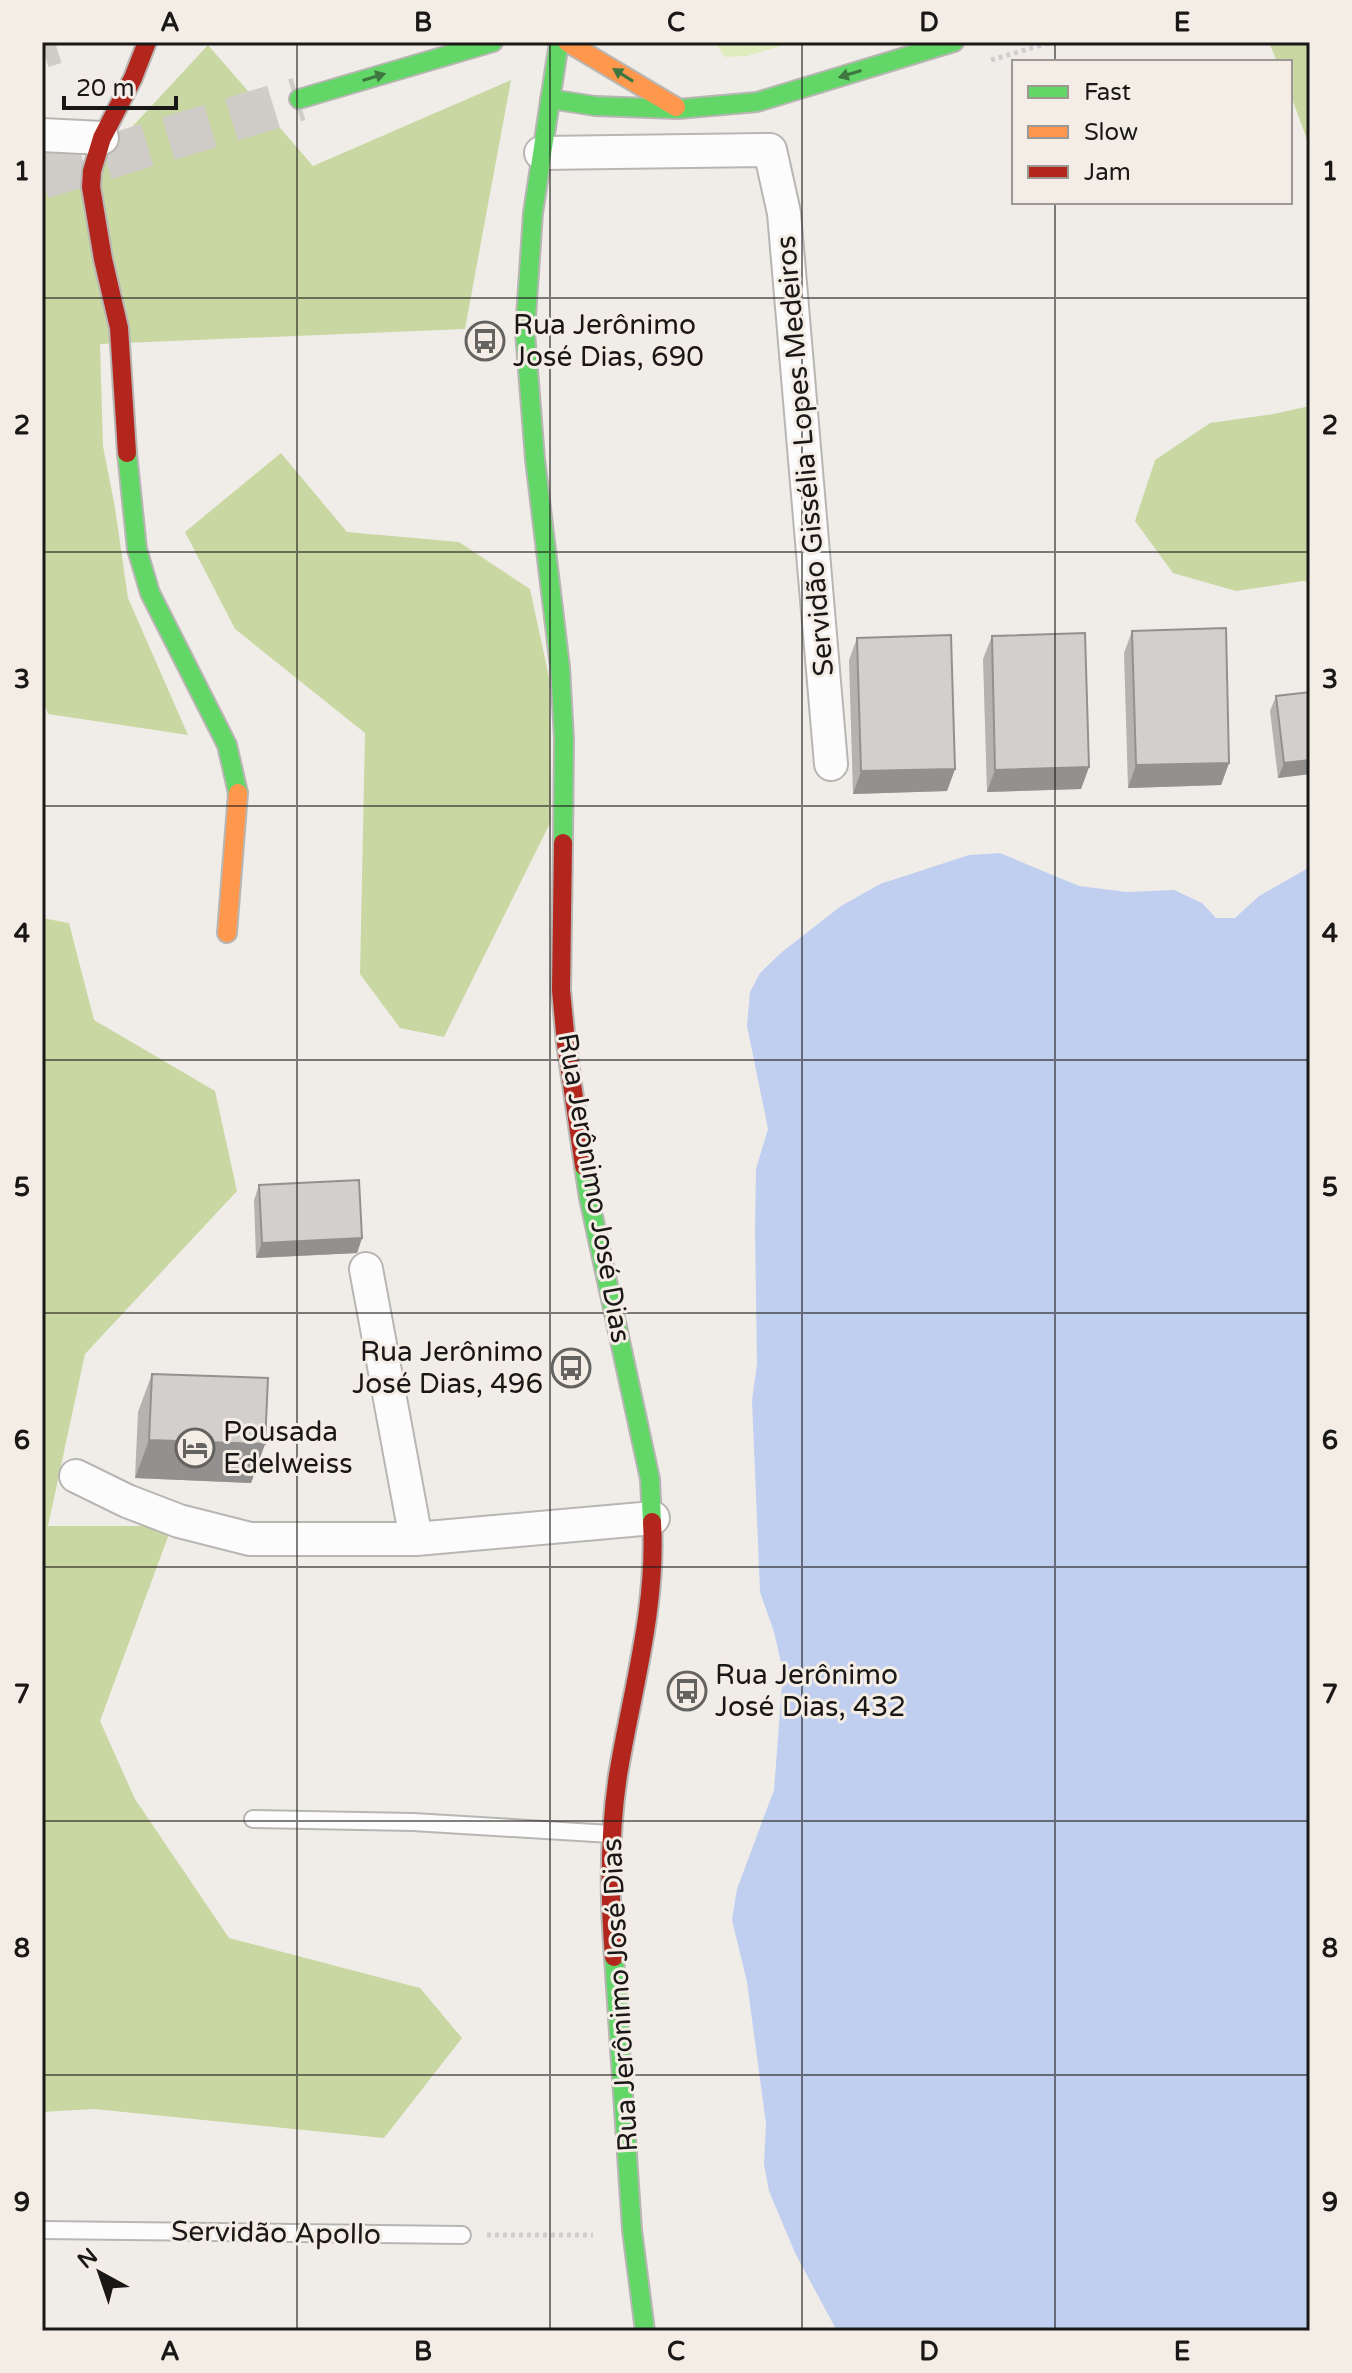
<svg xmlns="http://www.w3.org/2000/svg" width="1352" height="2373" font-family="'Varela Round',sans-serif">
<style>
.green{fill:#dfecbe}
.forest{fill:#c9d7a2}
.water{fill:#c0cff0}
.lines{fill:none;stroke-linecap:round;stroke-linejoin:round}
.highway-tunnel{stroke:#d0cdc9;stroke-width:44;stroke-dasharray:44 22;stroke-linecap:butt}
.lane-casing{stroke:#b8b6b3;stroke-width:20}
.street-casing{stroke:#b8b6b3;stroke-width:36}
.fast-casing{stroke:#b8b6b3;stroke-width:22}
.slow-casing{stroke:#b8b6b3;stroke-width:22}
.jam-casing{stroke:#b8b6b3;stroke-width:22}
.path{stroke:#d0cfce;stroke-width:5;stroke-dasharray:4 4;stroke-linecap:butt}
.lane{stroke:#fdfcfc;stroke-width:16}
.street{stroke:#fdfcfc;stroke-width:32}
.fast{stroke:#63d668;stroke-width:18}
.slow{stroke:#ff974d;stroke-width:18}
.jam{stroke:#b3261e;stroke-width:18}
.wall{fill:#b5b2af}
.shaded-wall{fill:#93918f}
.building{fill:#d2cfcc;stroke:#93918f;stroke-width:2}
.oneway{fill:#3e773f}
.grid{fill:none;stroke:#1a1816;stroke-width:2;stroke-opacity:0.55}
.labels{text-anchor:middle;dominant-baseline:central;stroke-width:6;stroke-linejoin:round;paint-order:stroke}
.poi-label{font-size:28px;fill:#1a1816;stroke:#f3ede6;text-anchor:start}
.street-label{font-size:28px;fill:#1a1816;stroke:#f3ede6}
.neatline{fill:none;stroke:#1a1816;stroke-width:3}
.grid-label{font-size:26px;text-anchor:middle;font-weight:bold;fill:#1a1816}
</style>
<rect width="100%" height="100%" fill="#f0ede9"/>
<path class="green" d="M714 42H794L747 56 725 57Z"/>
<path class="forest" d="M1269 42H1310V148L1290 93V62H1277Z
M208 45 313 166 511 80 465 329 100 344 103 446 115 508 128 598 188 735 48 714 42 697V188L119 141Z
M1310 406V582L1303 581 1236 591 1173 573 1135 521 1155 460 1210 423 1273 414Z
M281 453 347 532 459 542 530 589 549 677 551 821 444 1037 400 1028 360 974 365 733 235 629 185 532Z
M42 918 69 923 94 1020 215 1091 237 1191 85 1354 48 1526H172L100 1721 135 1799 229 1938 420 1988 462 2038 384 2138 94 2109 42 2112Z"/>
<path class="water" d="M1000 853 1079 886 1127 892 1174 890 1202 903 1216 918H1235L1259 896 1310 867V2331H837L795 2253 769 2191 764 2164 766 2124 747 1982 732 1920 737 1889 774 1790 783 1671 774 1632 760 1592 752 1400 757 1364 755 1230 756 1169 768 1129 747 1026 750 992 760 973 782 952 841 906 880 884 969 855Z"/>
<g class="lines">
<path class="highway-tunnel" d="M42 46 55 42
M42 177 299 99"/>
<defs>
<path id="lane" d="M253 1819 413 1822 611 1834
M42 2230 462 2235"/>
<path id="street" d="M42 135 102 138
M541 153 770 150 784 213 831 764
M366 1269 416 1539
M76 1476 127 1501 179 1521 250 1539H416L653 1518"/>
<path id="fast" d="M559 42 533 213 525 332 535 459 560 667 564 739 563 843
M299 99 493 42
M550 99 595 106 678 109 757 102 954 42
M127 453 137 549 150 593 227 745 238 793
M584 1166 589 1198 650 1479 652 1522
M614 1957 632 2230 645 2331"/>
<path id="slow" d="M567 42 676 107
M227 933 238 793"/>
<path id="jam" d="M127 453 119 328 103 259 91 187 92 171 102 138 133 78 147 42
M563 843 561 990 566 1043 584 1166
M614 1957C609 1896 609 1835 618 1775 632 1690 657 1608 652 1522"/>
</defs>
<use href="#lane" class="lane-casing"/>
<use href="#street" class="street-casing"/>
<use href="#fast" class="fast-casing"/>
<use href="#slow" class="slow-casing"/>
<use href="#jam" class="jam-casing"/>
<path class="path" d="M991 60 1052 42
M487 2235H593"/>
<use href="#lane" class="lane"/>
<use href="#street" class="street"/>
<use href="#fast" class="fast"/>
<use href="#slow" class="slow"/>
<use href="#jam" class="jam"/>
</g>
<path class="wall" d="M1132 631 1229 763 1221 785 1128 788 1124 653Z
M992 636 1089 767 1081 789 987 792 983 659Z
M857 638 955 769 947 791 853 794 849 660Z
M1310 692V774L1278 778 1270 711 1276 696Z
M259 1185 362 1238 357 1253 256 1258 254 1200Z
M152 1374 265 1444 251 1483 135 1478 138 1412Z"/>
<path class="shaded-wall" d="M1310 760V774L1278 778 1284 763Z
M1229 763 1221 785 1128 788 1136 765Z
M1089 767 1081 789 987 792 995 770Z
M955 769 947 791 853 794 861 771Z
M362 1238 357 1253 256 1258 262 1243Z
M149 1440 265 1444 251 1483 135 1478Z"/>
<path class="building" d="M1226 628 1229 763 1136 765 1132 631Z
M1085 633 1089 767 995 770 992 636Z
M951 635 955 769 861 771 857 638Z
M1310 692V760L1284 763 1276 696Z
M359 1180 362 1238 262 1243 259 1185Z
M152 1374 268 1378 265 1444 149 1440Z"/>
<defs><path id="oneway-solid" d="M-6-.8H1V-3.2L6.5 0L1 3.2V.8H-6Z" transform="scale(2)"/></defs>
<g class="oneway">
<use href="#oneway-solid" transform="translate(850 74) rotate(163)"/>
<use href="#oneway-solid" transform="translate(623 75) rotate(-148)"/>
<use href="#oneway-solid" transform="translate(374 77) rotate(-17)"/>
</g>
<path class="grid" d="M297 42V2331M550 42V2331M802 42V2331M1055 42V62M1055 202V2331M42 298H1310M42 552H1310M42 806H1310M42 1060H1310M42 1313H1310M42 1567H1310M42 1821H1310M42 2075H1310"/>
<defs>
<symbol id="bus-ring" viewBox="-11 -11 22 22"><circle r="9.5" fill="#f3ede6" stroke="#656360" stroke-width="1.5"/><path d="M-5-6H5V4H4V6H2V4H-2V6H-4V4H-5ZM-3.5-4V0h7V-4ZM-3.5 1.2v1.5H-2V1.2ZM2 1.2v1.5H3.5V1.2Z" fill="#656360"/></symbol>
<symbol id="hotel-ring" viewBox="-11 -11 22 22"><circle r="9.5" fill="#f3ede6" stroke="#656360" stroke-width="1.5"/><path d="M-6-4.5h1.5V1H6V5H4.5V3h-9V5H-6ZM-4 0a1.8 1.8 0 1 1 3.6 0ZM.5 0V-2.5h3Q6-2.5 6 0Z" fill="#656360"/></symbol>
</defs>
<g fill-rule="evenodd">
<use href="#bus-ring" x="463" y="319" width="44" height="44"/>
<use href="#bus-ring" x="549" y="1346" width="44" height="44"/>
<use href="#hotel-ring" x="173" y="1426" width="44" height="44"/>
<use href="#bus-ring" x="665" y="1669" width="44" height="44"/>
</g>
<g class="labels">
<g class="poi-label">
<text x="513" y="325">Rua Jerônimo<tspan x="513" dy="32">José Dias, 690</tspan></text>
<text x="543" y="1352" text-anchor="end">Rua Jerônimo<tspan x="543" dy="32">José Dias, 496</tspan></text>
<text x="223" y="1432">Pousada<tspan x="223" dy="32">Edelweiss</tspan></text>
<text x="715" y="1675">Rua Jerônimo<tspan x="715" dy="32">José Dias, 432</tspan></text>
</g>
<g class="street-label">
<text transform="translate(805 456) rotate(-95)">Servidão Gissélia Lopes Medeiros</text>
<text transform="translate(594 1188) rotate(80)">Rua Jerônimo José Dias</text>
<text transform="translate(620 1995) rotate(-93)">Rua Jerônimo José Dias</text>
<text transform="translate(276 2233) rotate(1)">Servidão Apollo</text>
</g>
</g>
<rect width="1352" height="2373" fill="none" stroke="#f3ede6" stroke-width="88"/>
<rect x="1012" y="60" width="280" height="144" fill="#f3ede6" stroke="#9c9893" stroke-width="2"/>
<rect x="1028" y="86" width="40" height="12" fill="#63d668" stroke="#9c9893" stroke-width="2"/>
<text x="1084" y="100" font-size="24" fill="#1a1816">Fast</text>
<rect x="1028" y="126" width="40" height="12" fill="#ff974d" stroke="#9c9893" stroke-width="2"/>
<text x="1084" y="140" font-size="24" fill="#1a1816">Slow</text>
<rect x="1028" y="166" width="40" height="12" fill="#b3261e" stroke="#9c9893" stroke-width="2"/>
<text x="1084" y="180" font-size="24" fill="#1a1816">Jam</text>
<g transform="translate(100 2273) rotate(320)" stroke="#f3ede6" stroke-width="6" paint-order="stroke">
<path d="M0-6L14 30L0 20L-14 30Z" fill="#1a1816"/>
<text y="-12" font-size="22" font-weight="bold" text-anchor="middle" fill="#1a1816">N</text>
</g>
<path d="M64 96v12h112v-12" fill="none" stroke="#1a1816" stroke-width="4"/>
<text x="76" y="96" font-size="24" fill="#1a1816" stroke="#f3ede6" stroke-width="6" paint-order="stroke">20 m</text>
<rect x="44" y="44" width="1264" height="2285" class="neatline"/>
<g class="grid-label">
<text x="170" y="31">A</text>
<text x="423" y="31">B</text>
<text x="676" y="31">C</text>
<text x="929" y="31">D</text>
<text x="1182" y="31">E</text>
<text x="22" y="180">1</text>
<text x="1330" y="180">1</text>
<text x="22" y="434">2</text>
<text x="1330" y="434">2</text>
<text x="22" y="688">3</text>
<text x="1330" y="688">3</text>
<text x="22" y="942">4</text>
<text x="1330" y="942">4</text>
<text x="22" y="1196">5</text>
<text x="1330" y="1196">5</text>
<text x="22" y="1449">6</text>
<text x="1330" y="1449">6</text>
<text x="22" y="1703">7</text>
<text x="1330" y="1703">7</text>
<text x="22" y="1957">8</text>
<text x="1330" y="1957">8</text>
<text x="22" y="2211">9</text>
<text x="1330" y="2211">9</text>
<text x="170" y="2360">A</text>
<text x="423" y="2360">B</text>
<text x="676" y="2360">C</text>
<text x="929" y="2360">D</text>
<text x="1182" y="2360">E</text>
</g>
</svg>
